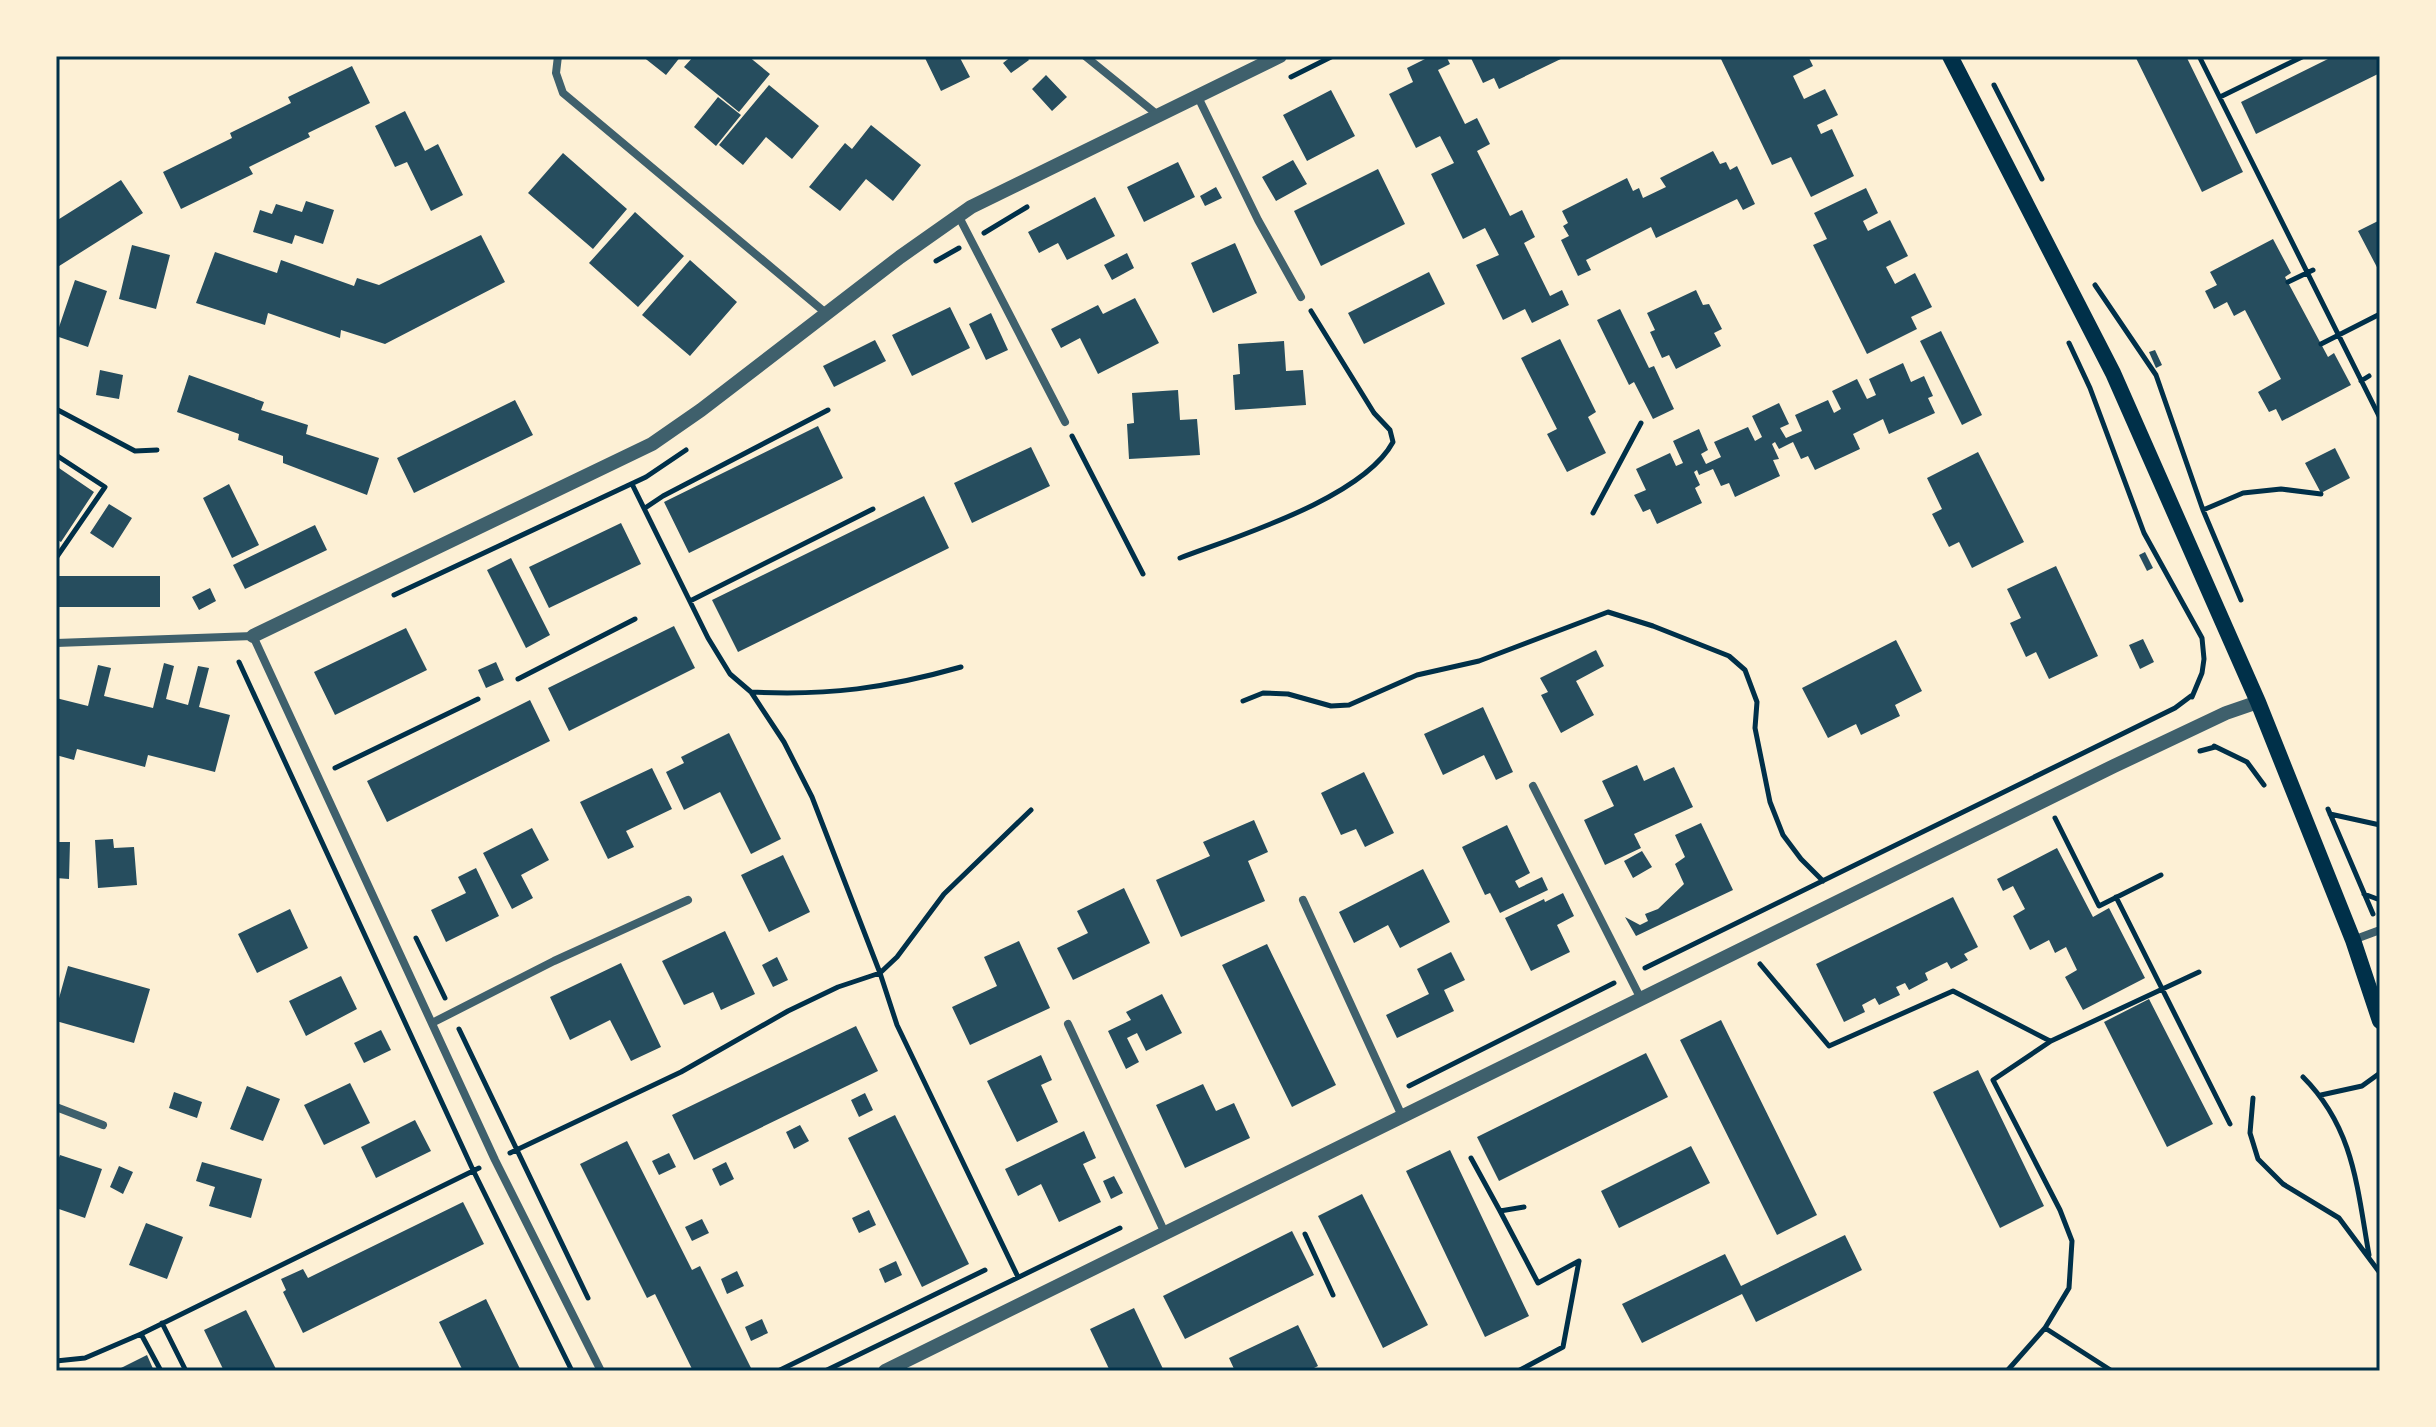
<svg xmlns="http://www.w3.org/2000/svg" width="2436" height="1427" font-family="'PT Sans',sans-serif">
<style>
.building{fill:#264d5e}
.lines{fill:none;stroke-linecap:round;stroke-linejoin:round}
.path{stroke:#003049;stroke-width:5}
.minor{stroke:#3f606c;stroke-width:8}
.tertiary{stroke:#3f606c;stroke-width:14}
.secondary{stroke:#003049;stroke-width:16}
.neatline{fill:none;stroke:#003049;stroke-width:3}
</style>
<rect width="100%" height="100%" fill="#fdf0d5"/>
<path class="building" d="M642 56H681L666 75Z
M694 56H748L770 74 739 112 684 67Z
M928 56H959L970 77 941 91 925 58Z
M1012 56H1026L1029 60 1011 73 1003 63Z
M1431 56H1446L1450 64 1438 70 1465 124 1477 118 1490 144 1477 151 1510 216 1522 210 1535 237 1524 243 1550 296 1562 290 1569 305 1532 323 1525 309 1503 320 1476 265 1499 255 1485 228 1463 239 1431 174 1454 163 1440 136 1416 148 1389 94 1413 82 1407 68Z
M1470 56H1567L1499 89 1494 78 1483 83Z
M1727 56H1808L1813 66 1793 76 1804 99 1825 89 1838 115 1817 125 1821 134 1832 129 1854 176 1811 197 1791 157 1772 165 1721 59Z
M2135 56H2186L2243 172 2202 192Z
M2334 56H2380V73L2256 134 2241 102Z
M352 66 370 103 308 133 310 137 249 167 253 174 181 209 163 172 232 138 230 133 291 103 288 97Z
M1046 75 1067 97 1052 111 1032 89Z
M769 85 819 126 792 159 766 137 743 165 719 145Z
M1331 90 1355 136 1307 161 1283 115Z
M718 97 741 115 716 146 694 127Z
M405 111 425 151 438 144 463 195 431 211 407 162 395 167 375 126Z
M871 125 921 165 893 201 866 179 840 211 809 187 845 143 852 149Z
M1713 151 1720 164 1726 162 1730 170 1737 166 1755 204 1743 210 1737 199 1656 238 1651 227 1586 260 1591 270 1578 276 1561 240 1569 236 1563 226 1568 223 1562 211 1627 178 1633 191 1639 188 1643 198 1666 187 1660 178Z
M563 153 627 209 593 249 528 193Z
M1293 160 1307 184 1276 201 1262 177Z
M1178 162 1195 197 1144 222 1127 187Z
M1378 169 1405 224 1321 266 1294 211Z
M121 180 143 213 56 268V221Z
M1216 187 1222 198 1205 206 1200 196Z
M1866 188 1878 213 1863 221 1868 231 1890 220 1908 256 1886 267 1895 284 1915 273 1932 307 1911 317 1917 329 1867 354 1813 245 1827 239 1814 213Z
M1095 197 1115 236 1067 260 1058 243 1039 253 1028 232Z
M306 201 334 210 323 244 295 235 292 244 253 232 260 210 272 214 276 204 302 212Z
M635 212 684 256 638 307 589 263Z
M2380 220V273L2358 231Z
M481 235 505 282 385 344 341 330 340 338 268 313 265 325 196 303 215 252 277 273 281 260 354 286 357 278 379 285Z
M2273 239 2291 273 2285 277 2328 357 2334 353 2351 385 2282 421 2276 409 2269 412 2258 392 2281 379 2245 310 2234 316 2227 302 2214 309 2205 291 2217 285 2210 272Z
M1235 243 1257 293 1213 313 1191 263Z
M132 245 170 255 156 309 119 299Z
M1127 253 1134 268 1112 280 1104 265Z
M690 260 737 302 690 356 642 315Z
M1429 272 1445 304 1364 344 1348 313Z
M75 280 107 291 88 347 56 336Z
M1696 290 1703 305 1709 304 1722 329 1714 333 1721 346 1676 369 1669 355 1662 358 1650 332 1655 330 1647 313Z
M1135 298 1159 343 1098 374 1080 338 1061 348 1051 329 1098 305 1103 314Z
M950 307 970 348 912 376 892 335Z
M1620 309 1649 368 1654 366 1674 409 1653 419 1634 382 1629 385 1597 320Z
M991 313 1008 350 986 360 969 324Z
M1941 331 1982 415 1962 425 1920 341Z
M1560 339 1596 412 1588 417 1606 453 1567 472 1547 434 1557 429 1521 358Z
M875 340 886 361 834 387 823 366Z
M1284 341 1286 371 1303 370 1306 405 1235 410 1233 375 1240 374 1238 344Z
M2155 350 2162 365 2156 368 2149 352Z
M1903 363 1911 382 1924 376 1933 396 1928 398 1935 413 1889 434 1883 419 1853 434 1860 449 1815 470 1808 456 1801 459 1793 442 1779 449 1775 442 1772 444 1779 459 1773 460 1780 476 1735 497 1729 483 1721 486 1713 469 1699 475 1697 470 1694 472 1700 485 1695 488 1702 503 1657 524 1650 509 1643 512 1634 495 1646 490 1636 469 1670 453 1676 466 1683 463 1673 441 1699 429 1708 450 1701 454 1706 464 1721 457 1714 442 1748 427 1755 441 1762 437 1752 416 1779 403 1789 424 1780 428 1786 438 1802 431 1795 415 1828 400 1834 413 1841 409 1832 391 1857 379 1867 399 1876 395 1869 379Z
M100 370 123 375 119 399 96 395Z
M189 375 264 402 261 410 308 425 306 434 379 458 367 495 283 463V456L238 440 239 434 177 412Z
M1178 390 1180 420 1197 419 1200 455 1129 459 1127 424 1134 423 1132 393Z
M515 400 533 435 414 493 397 458Z
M818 426 843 478 689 553 664 502Z
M1031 447 1050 486 972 523 954 483Z
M2335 448 2350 478 2321 493 2305 463Z
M1978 452 2024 542 1972 568 1959 542 1949 547 1932 514 1942 509 1927 478Z
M56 466 94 492 61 542 56 539Z
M229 484 259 545 232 558 203 498Z
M924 496 949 548 738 652 712 600Z
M109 504 132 518 113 548 90 533Z
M621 523 641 564 549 608 529 567Z
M315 525 327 550 245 589 233 565Z
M2145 552 2153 568 2147 571 2139 555Z
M511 558 550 635 526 648 487 570Z
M2056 566 2098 656 2049 679 2036 652 2026 657 2010 623 2021 618 2007 589Z
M56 576H160V607H56Z
M210 588 216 601 199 610 192 597Z
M674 626 695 668 569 731 548 688Z
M406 628 427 670 335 715 314 672Z
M2143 639 2154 662 2140 669 2129 645Z
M1896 640 1922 691 1895 705 1900 716 1861 735 1856 724 1828 738 1802 688Z
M1596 650 1604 666 1576 681 1594 715 1561 733 1541 695 1548 692 1540 678Z
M496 662 504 680 486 688 478 670Z
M164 663 174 666 166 699 188 705 198 666 209 668 199 707 230 715 215 772 148 755 145 767 77 749 74 760 56 755V698L88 706 98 665 111 668 104 696 153 708Z
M530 700 550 741 387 822 367 781Z
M1483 707 1513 772 1496 780 1484 755 1443 775 1424 734Z
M729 733 781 839 751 854 720 792 684 810 666 772 684 763 681 757Z
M1637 765 1644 781 1674 767 1693 807 1634 834 1641 848 1605 865 1584 820 1614 806 1602 781Z
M652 768 672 809 626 831 634 847 608 859 580 802Z
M1364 772 1394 833 1365 847 1356 829 1341 835 1321 793Z
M1254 820 1268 852 1248 861 1265 901 1181 937 1156 880 1210 856 1203 842Z
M1701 823 1733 890 1636 936 1625 917 1640 925 1648 921 1645 914 1658 909 1684 884 1675 864 1685 857 1675 835Z
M1507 825 1530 873 1515 881 1519 888 1542 877 1548 890 1500 913 1490 893 1485 895 1462 847Z
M532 828 549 860 521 875 533 898 512 909 483 853Z
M113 839 114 848 134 847 137 885 98 888 95 840Z
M56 842H70L69 879 56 878Z
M2057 848 2093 917 2109 908 2145 978 2083 1010 2065 977 2077 970 2066 947 2055 953 2049 940 2030 950 2013 916 2025 909 2013 886 2003 891 1997 879Z
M1642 851 1652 867 1633 878 1624 861Z
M783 855 810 912 769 932 741 875Z
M476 868 499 916 446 942 431 910 466 893 458 877Z
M1423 869 1450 922 1400 948 1388 925 1354 943 1339 912Z
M1124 888 1150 943 1073 980 1057 948 1088 933 1077 911Z
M1563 893 1574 916 1557 925 1570 952 1531 971 1505 918 1544 899 1545 902Z
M1953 897 1978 947 1964 954 1968 960 1951 969 1947 962 1925 973 1928 980 1909 990 1905 983 1896 987 1900 995 1879 1005 1875 998 1862 1005 1865 1012 1844 1022 1816 964Z
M290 909 308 948 257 973 238 934Z
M725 931 755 994 721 1010 713 992 684 1005 662 961Z
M1019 941 1050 1008 970 1045 952 1007 997 986 984 957Z
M1267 944 1336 1085 1292 1107 1222 965Z
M1451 952 1465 980 1444 990 1454 1011 1397 1038 1386 1015 1429 994 1417 969Z
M777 957 788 980 773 987 762 965Z
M621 963 661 1047 631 1061 610 1020 570 1040 550 997Z
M68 966 150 989 134 1043 56 1021V1009Z
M341 976 357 1009 306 1036 289 1001Z
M1162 994 1182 1033 1146 1051 1137 1033 1127 1038 1139 1062 1126 1069 1108 1031 1131 1020 1126 1012Z
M2149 999 2213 1124 2167 1147 2104 1022Z
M1721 1020 1817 1215 1777 1235 1680 1040Z
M856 1026 878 1071 694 1160 672 1115Z
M381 1030 391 1050 364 1063 354 1043Z
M1646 1053 1668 1097 1499 1181 1477 1137Z
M1041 1055 1052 1080 1041 1085 1058 1122 1017 1142 987 1081Z
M1978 1070 2044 1206 2000 1228 1933 1092Z
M350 1083 370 1123 324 1145 304 1105Z
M1203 1084 1216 1111 1234 1103 1250 1138 1185 1168 1156 1105Z
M247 1086 280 1099 263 1141 230 1129Z
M174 1092 202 1102 197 1118 169 1108Z
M865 1093 873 1110 859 1117 851 1100Z
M895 1115 969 1264 922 1287 848 1138Z
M415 1120 431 1151 376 1178 361 1147Z
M800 1125 809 1141 794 1149 786 1132Z
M1084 1131 1096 1158 1083 1164 1101 1202 1059 1222 1041 1184 1018 1196 1005 1169Z
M627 1141 692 1270 700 1266 752 1370 693 1371 655 1294 647 1298 580 1164Z
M1691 1146 1710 1183 1619 1228 1601 1191Z
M1450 1150 1529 1316 1485 1337 1406 1171Z
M669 1153 676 1167 659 1175 652 1161Z
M60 1155 102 1169 85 1218 56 1208V1166Z
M202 1162 262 1179 251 1218 209 1206 215 1187 196 1181Z
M726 1162 734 1179 720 1186 712 1169Z
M119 1166 133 1172 123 1194 110 1187Z
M1114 1176 1123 1193 1111 1199 1103 1181Z
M1362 1194 1428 1325 1383 1348 1318 1216Z
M463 1202 484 1244 303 1333 283 1292 286 1290 281 1279 303 1269 308 1278Z
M869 1210 876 1225 859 1233 852 1218Z
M702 1219 709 1233 692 1241 685 1227Z
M146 1223 183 1237 167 1279 129 1265Z
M1292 1231 1314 1275 1185 1339 1163 1296Z
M1845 1235 1862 1270 1756 1322 1742 1294 1642 1343 1622 1304 1725 1254 1741 1286Z
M896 1261 902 1275 885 1283 879 1269Z
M737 1271 744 1286 727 1294 721 1279Z
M486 1299 521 1371H463L439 1322Z
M1134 1308 1164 1371H1110L1090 1329Z
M246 1310 277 1371H224L204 1330Z
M762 1319 768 1333 751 1341 745 1327Z
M1298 1325 1318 1366 1308 1371H1235L1229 1358Z
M147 1355 154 1371H115Z"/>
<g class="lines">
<path class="path" d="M2199 56 2380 418
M1291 77 1333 56
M1994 85 2042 179
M2220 97 2304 56
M984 233 1027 207
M936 261 959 248
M2288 282 2313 270
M2095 285 2156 375 2203 510 2241 600
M2069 343 2090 388 2144 533 2202 638 2204 659 2202 673 2192 697
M2321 344 2380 314
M2361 381 2369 376
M56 409 135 451 157 450
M1072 436 1143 574
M56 455 105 487 56 558
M632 484 708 638 730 674 751 692 784 742 812 797 880 973 897 1025 1018 1277
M645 508 663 496 828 410
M2203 510 2243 493 2281 489 2321 494
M1593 513 1641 423
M1180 558C1238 536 1363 498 1393 442L1390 430 1374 413 1311 311
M394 595 646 477 686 450
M690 601 873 509
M239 662 473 1170 572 1371
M518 679 635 619
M751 692C828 696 887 688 961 667
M1243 701 1263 693 1288 694 1331 706 1349 705 1417 675 1479 661 1608 612 1653 626 1729 656 1745 670 1757 702 1755 728 1770 802 1783 835 1801 859 1823 881
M2214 746 2247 762 2264 785
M2200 751 2215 747
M335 768 478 699
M2328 809 2373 914
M2330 814 2380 825
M2055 818 2099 906 2161 875
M2364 894 2380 900
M2116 897 2230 1124
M416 938 445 998
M1760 964 1829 1046 1953 991 2050 1041
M1645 968 2175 708 2191 696
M459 1029 588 1298
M2303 1077C2354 1128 2357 1187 2369 1255
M1409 1086 1614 983
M2321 1095 2362 1086 2380 1073
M2253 1098 2250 1133 2258 1159 2283 1184 2339 1218 2380 1273
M510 1153 681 1072 788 1011 838 987 880 973 897 957 944 894 1031 810
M1471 1158 1500 1211 1524 1207
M1500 1211 1538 1283 1579 1261
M1305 1234 1333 1295
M162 1323 186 1371
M2045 1328 2069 1288 2072 1241 2060 1210 1993 1080 2051 1041 2199 972
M141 1334 161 1371
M56 1361 85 1358 141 1334 479 1168
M778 1371 985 1270
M825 1371 1120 1228
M1518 1371 1563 1347 1579 1261
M2007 1371 2045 1328 2112 1371"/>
<path class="minor" d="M558 56 556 73 563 93 827 314
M1085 56 1159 116
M1198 97 1258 220 1301 297
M958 215 1065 422
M56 643 253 636 495 1160 601 1371
M1533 786 1641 999
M1303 900 1402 1116
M2353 940 2380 930
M432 1023 554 961 688 900
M1068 1024 1164 1231
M56 1107 103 1125"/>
<path class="tertiary" d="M253 636 652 444 701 410 900 257 971 207 1280 56
M885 1371 2114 766 2226 713 2258 702"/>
<path class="secondary" d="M1950 56 2113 373 2258 702 2353 940 2380 1021"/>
</g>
<rect width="2436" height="1427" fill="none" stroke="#fdf0d5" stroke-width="116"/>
<rect x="58" y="58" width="2320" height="1311" class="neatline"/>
</svg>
